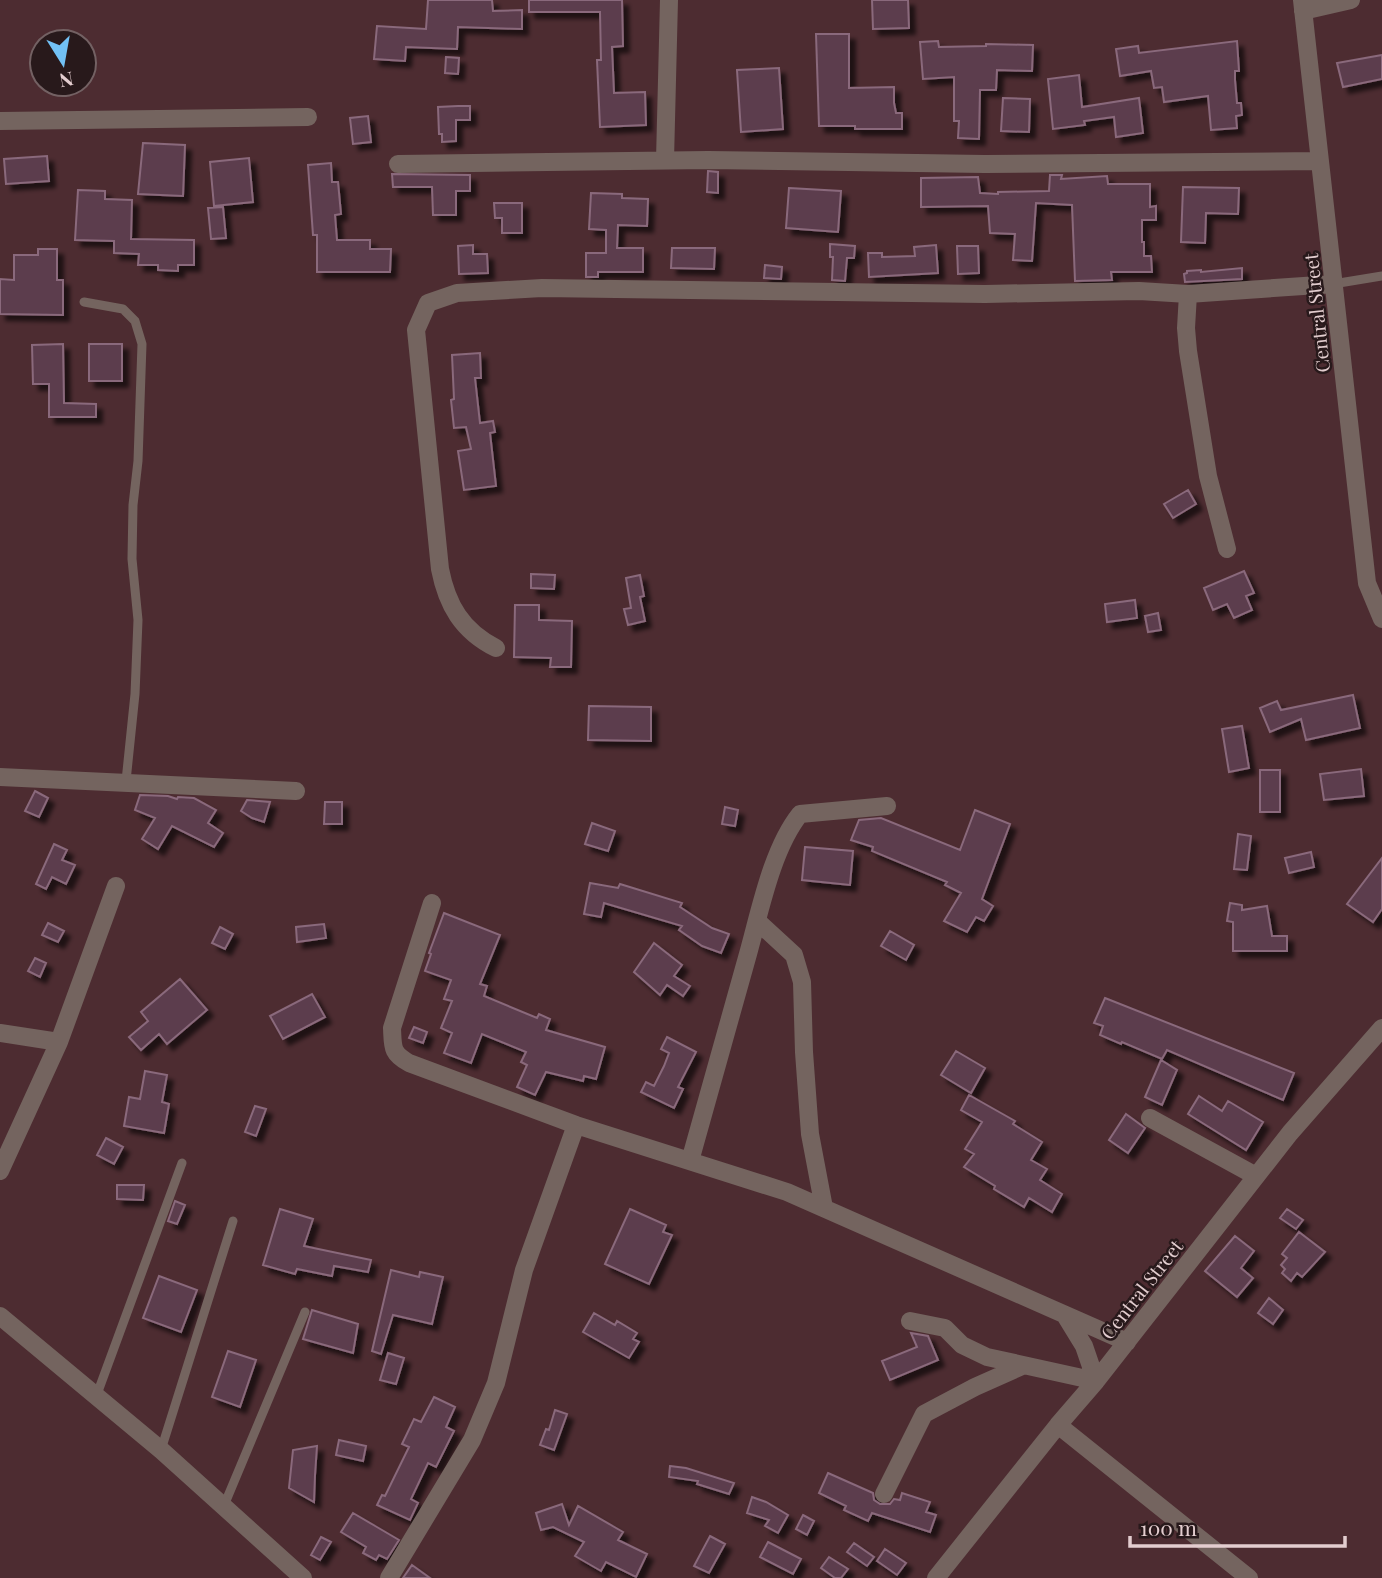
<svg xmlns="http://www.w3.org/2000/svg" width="1382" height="1578" font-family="'Playfair Display',serif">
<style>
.building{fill:#5b3d4e;stroke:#8a697b;stroke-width:2;filter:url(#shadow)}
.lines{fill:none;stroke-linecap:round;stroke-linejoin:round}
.service{stroke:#74645f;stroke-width:9}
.minor{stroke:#74645f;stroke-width:18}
.labels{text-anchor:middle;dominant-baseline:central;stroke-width:5;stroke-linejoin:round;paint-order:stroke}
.street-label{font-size:19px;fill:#e3cdcf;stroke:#28191b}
</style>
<defs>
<filter id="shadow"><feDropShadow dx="6" dy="6" stdDeviation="2" flood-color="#0009"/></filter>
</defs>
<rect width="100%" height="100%" fill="#4d2c31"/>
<path class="building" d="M428 0H492L493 11 522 10V29L458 27 457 49 406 47 405 61 374 59 377 26 426 29Z
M529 0H622L623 46 612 47 614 93 645 92 646 125 600 127 597 60H601L600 12H529Z
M872 0H908L909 28 873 29Z
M816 34H849V88L894 87V103L896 113H902V129H855V126H819Z
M938 41 939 47 986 46V44L1033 45 1032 71 997 70 996 90H980L979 139 958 138 959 121H954V77L923 79 920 42Z
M1237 41 1239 71H1235V80L1237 103H1241L1242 115 1236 116 1237 128 1211 130 1208 96 1164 102 1162 87 1154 88 1151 71 1120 76 1116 49 1138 46 1139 53Z
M1382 55V79L1343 87 1337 63Z
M446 57 459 58 458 74 445 73Z
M779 68 783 129 741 132 737 70Z
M1079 75 1082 107 1139 98 1143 133 1116 137 1114 117 1084 121 1085 125 1053 129 1048 79Z
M1003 98 1030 99 1029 132 1001 131Z
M458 106H470V120H456V141L442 142V134H439L438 107Z
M368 116 371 142 353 144 350 118Z
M143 143 185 145 183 196 138 194Z
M47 156 49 181 6 184 4 159Z
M249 158 253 202 214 206 210 162Z
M331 163 332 182H338L341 214 335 215 337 240H370V249H391L390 272H317V235H313L308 165Z
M708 171 718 172V193L707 192Z
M392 174 470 175V191H456V215H433L432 187H393Z
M1050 175H1062L1061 179 1107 176 1108 184H1150V207L1156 206V220H1142V242H1144V256H1151L1152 272H1111L1112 280 1075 281 1072 205 1036 203 1032 261 1013 260 1015 234 990 233 988 206 921 207V178L978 177 980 193 998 194V192L1049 191Z
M1183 187 1239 188 1238 214 1206 213 1205 243 1181 242Z
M789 188 841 191 838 232 786 228Z
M78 190 105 191V199L132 200 131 239 194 240V265H178V271L158 270V265H138L139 254 114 253V241L75 240Z
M591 193 622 194V198L648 199 647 226 618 225 617 248H643V272H598V277H586V253H606V230L589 229Z
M494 203H522V233H502V218H495Z
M223 207 226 238 211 239 208 208Z
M830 244 855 246 854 258H847L845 281 832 280 833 257H830Z
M473 245V254H487L488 273 459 274 458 246Z
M936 245 938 273 869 277 868 253H882V257L915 256 914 247Z
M957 246H978L979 273 958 274Z
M672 248H715L714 269 671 268Z
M38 249H57V280H63V315L0 314V279L14 280V255H38Z
M765 265 782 267 781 279 764 278Z
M1242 268V279L1185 282 1184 274 1187 273V271L1201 270V272Z
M63 344 64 403 96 404V417H49V384H33L32 345Z
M89 344H122V381H89Z
M480 353 481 378H475L480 423 493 421 495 432 490 433 496 486 464 490 458 451 471 449 466 427 454 428 451 400 454 399 452 355Z
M1188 490 1196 504 1173 518 1164 504Z
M1244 571 1254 593 1246 596 1252 610 1234 618 1227 604 1213 610 1204 588Z
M531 574 555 575 554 589 531 588Z
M640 575 644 596 640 597 645 621 628 625 624 609 631 608 626 578Z
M1135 600 1137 618 1107 622 1105 604Z
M515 605H539V620L572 621 571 667H550L551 658 514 657Z
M1158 613 1161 630 1148 632 1145 616Z
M1353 695 1360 728 1306 740 1301 719 1270 732 1260 708 1277 701 1281 710Z
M589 706 651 707V741L588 740Z
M1242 726 1249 768 1229 772 1222 729Z
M1361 769 1364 796 1324 800 1320 774Z
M1260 770H1280V812H1260Z
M35 791 48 798 39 817 25 811Z
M140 795 168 796 177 799 178 797 194 798 216 810 208 823 223 833 214 847 172 826 158 849 142 839 155 818 135 810Z
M247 800 270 802 264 822 252 818 241 811Z
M325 802H342V824H324Z
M725 807 738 810 735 826 722 824Z
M975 810 1010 824 982 899 993 906 984 921 976 917 967 932 944 921 961 893 945 885 947 882 872 851 873 847 851 840 859 820 881 818 960 850Z
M592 823 615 831 608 851 585 844Z
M1238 834 1251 836 1247 870 1234 869Z
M54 844 67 850 62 860 75 865 66 884 52 877 46 889 36 884Z
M805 847 853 851 850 885 802 880Z
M1311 852 1314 867 1289 873 1285 858Z
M1382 858V909L1373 922 1347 904Z
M590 883 618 888 620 884 682 903 680 907 712 928 729 934 721 953 702 946 679 930 682 926 604 903 601 917 584 914Z
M1230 903 1242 905V910L1267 906 1272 936H1287V951H1233V922L1227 921Z
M444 913 500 935 480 984 487 986 484 996 537 1018 539 1014 550 1019 546 1030 605 1047 596 1079 584 1076 583 1081 546 1072 535 1095 517 1087 527 1065 521 1062 526 1052 482 1034 471 1063 444 1053 452 1033 441 1028 452 1001 444 999 451 980 425 971 431 954 429 953Z
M48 923 64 931 58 942 42 935Z
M324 924 326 938 297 942 296 927Z
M220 927 233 934 225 949 212 943Z
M890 931 914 945 906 960 881 946Z
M654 943 682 965 674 976 690 986 683 996 667 985 660 995 634 972Z
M35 958 46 963 40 977 28 971Z
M180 979 207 1010 167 1044 159 1034 141 1050 129 1037 148 1021 141 1012Z
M312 994 325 1017 283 1039 270 1016Z
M1105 998 1294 1073 1283 1100 1167 1050 1162 1059 1122 1042 1121 1044 1100 1035 1103 1026 1094 1023Z
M414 1027 427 1032 423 1043 409 1038Z
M667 1037 696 1052 678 1087 683 1089 674 1108 641 1092 646 1082 654 1086 664 1066 669 1053 661 1049Z
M956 1051 985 1068 971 1093 941 1075Z
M1161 1060 1177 1070 1162 1105 1145 1097Z
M145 1071 167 1075 162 1102 169 1104 164 1133 124 1126 129 1097 140 1099Z
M969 1095 1015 1121 1013 1124 1042 1142 1031 1160 1047 1169 1040 1180 1062 1194 1052 1212 1029 1198 1024 1207 994 1189 995 1186 964 1167 974 1154 965 1149 982 1122 961 1110Z
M1199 1096 1222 1111 1228 1101 1263 1122 1246 1150 1188 1114Z
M255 1106 266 1109 256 1136 245 1132Z
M1126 1114 1145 1128 1128 1153 1109 1140Z
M106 1138 123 1147 114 1164 97 1155Z
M117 1185H144L143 1200 117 1199Z
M175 1201 185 1205 177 1224 168 1221Z
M280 1209 313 1219 304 1246 371 1260 368 1272 334 1266 332 1276 297 1269 295 1274 263 1265Z
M630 1209 666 1225 663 1232 672 1235 649 1284 605 1264Z
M1287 1209 1303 1220 1296 1229 1280 1218Z
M1299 1232 1325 1252 1302 1277 1297 1273 1291 1281 1282 1273 1285 1269 1281 1265 1287 1258 1282 1254Z
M1235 1236 1254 1251 1241 1268 1253 1278 1237 1297 1205 1271Z
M391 1270 419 1277 420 1272 443 1277 432 1324 393 1315 381 1354 372 1351Z
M159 1276 197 1290 181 1332 143 1318Z
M1269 1298 1283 1310 1273 1324 1258 1313Z
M312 1310 358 1324 353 1353 303 1339Z
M594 1313 615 1325 617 1321 637 1333 633 1339 639 1342 629 1358 583 1332Z
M911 1333 928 1336 938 1360 890 1380 882 1361 917 1347Z
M228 1351 256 1360 240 1407 212 1397Z
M388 1353 404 1358 396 1384 380 1380Z
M434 1397 455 1407 446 1427 454 1431 436 1467 428 1463 411 1499 418 1503 410 1520 377 1505 382 1495 385 1496 409 1447 402 1444 414 1419 421 1422Z
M555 1410 567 1414 554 1450 540 1445 546 1429 549 1430Z
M339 1440 366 1446 363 1461 336 1455Z
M317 1446 315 1475 314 1502 289 1488 293 1450Z
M670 1466 686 1468 734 1483 729 1494 697 1484 698 1481 669 1477Z
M828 1473 873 1493 874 1500 880 1504H890L894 1499 900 1500 902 1493 930 1502 926 1512 936 1515 930 1532 872 1513 868 1521 844 1510 846 1506 819 1493Z
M752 1497 766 1502 788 1515 778 1533 765 1526 769 1520 747 1513Z
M562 1504 569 1525 578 1506 623 1532 618 1540 647 1554 636 1577 606 1562 601 1571 575 1556 584 1542 553 1527 541 1530 536 1513Z
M353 1513 399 1540 387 1559 379 1555 376 1560 363 1553 366 1547 341 1532Z
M803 1515 814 1521 807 1535 796 1529Z
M710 1536 725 1544 709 1573 694 1566Z
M321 1537 331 1542 320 1560 311 1555Z
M768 1542 801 1559 793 1574 760 1557Z
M854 1543 874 1557 867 1566 847 1552Z
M885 1549 906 1563 897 1575 877 1561Z
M829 1557 848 1569 841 1578H835L821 1568Z
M412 1565 430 1578H403Z"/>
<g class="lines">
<path class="service" d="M1333 284 1382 276
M84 302 123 309 135 321 142 344 138 461 133 505 132 559 138 620 135 694 126 781
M96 1397 182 1163
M161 1450 233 1221
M223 1508 305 1312"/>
<path class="minor" d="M1302 0 1367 583 1382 619
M1303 11 1351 0
M0 121 308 117
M665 160 669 0
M398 164 708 160 985 164 1320 161
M1188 294 1186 328 1188 351 1208 476 1227 549
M496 648C462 631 447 605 440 569L416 330 428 303 457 293 542 288 985 294 1139 291 1188 294 1333 284
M0 777 296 791
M432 903 392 1028C393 1047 391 1053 409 1063L576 1125
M757 921 794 955 802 982 804 1052 810 1134 824 1208
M0 1033 59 1042 0 1171
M59 1042 116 886
M1150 1118 1256 1176
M690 1161C709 1092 729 1023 748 954 760 911 772 849 800 814L887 806
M1065 1315 1084 1346 1096 1381
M0 1316 161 1450 303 1578
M910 1321 945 1328 962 1345 987 1357 1096 1381
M1058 1425 1249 1578
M884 1494 924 1414 975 1387 1022 1366
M389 1578 472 1440 496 1383 524 1270 576 1125 787 1192 1127 1342
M936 1578 1058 1425 1096 1381 1290 1133 1382 1028"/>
</g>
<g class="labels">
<g class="street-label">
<text transform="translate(1316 313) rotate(-96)">Central Street</text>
<text transform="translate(1141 1289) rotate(-52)">Central Street</text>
</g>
</g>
<g transform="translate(63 63) rotate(169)"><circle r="33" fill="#28191b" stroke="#736163" stroke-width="2"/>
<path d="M0-5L12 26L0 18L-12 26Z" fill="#72c1f5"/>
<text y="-10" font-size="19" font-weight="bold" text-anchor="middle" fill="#e3cdcf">N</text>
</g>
<path d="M1130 1536v10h215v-10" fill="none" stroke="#e3cdcf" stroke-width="3.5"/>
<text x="1140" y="1536" font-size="21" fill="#e3cdcf" stroke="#28191b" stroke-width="5" paint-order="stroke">100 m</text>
</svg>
